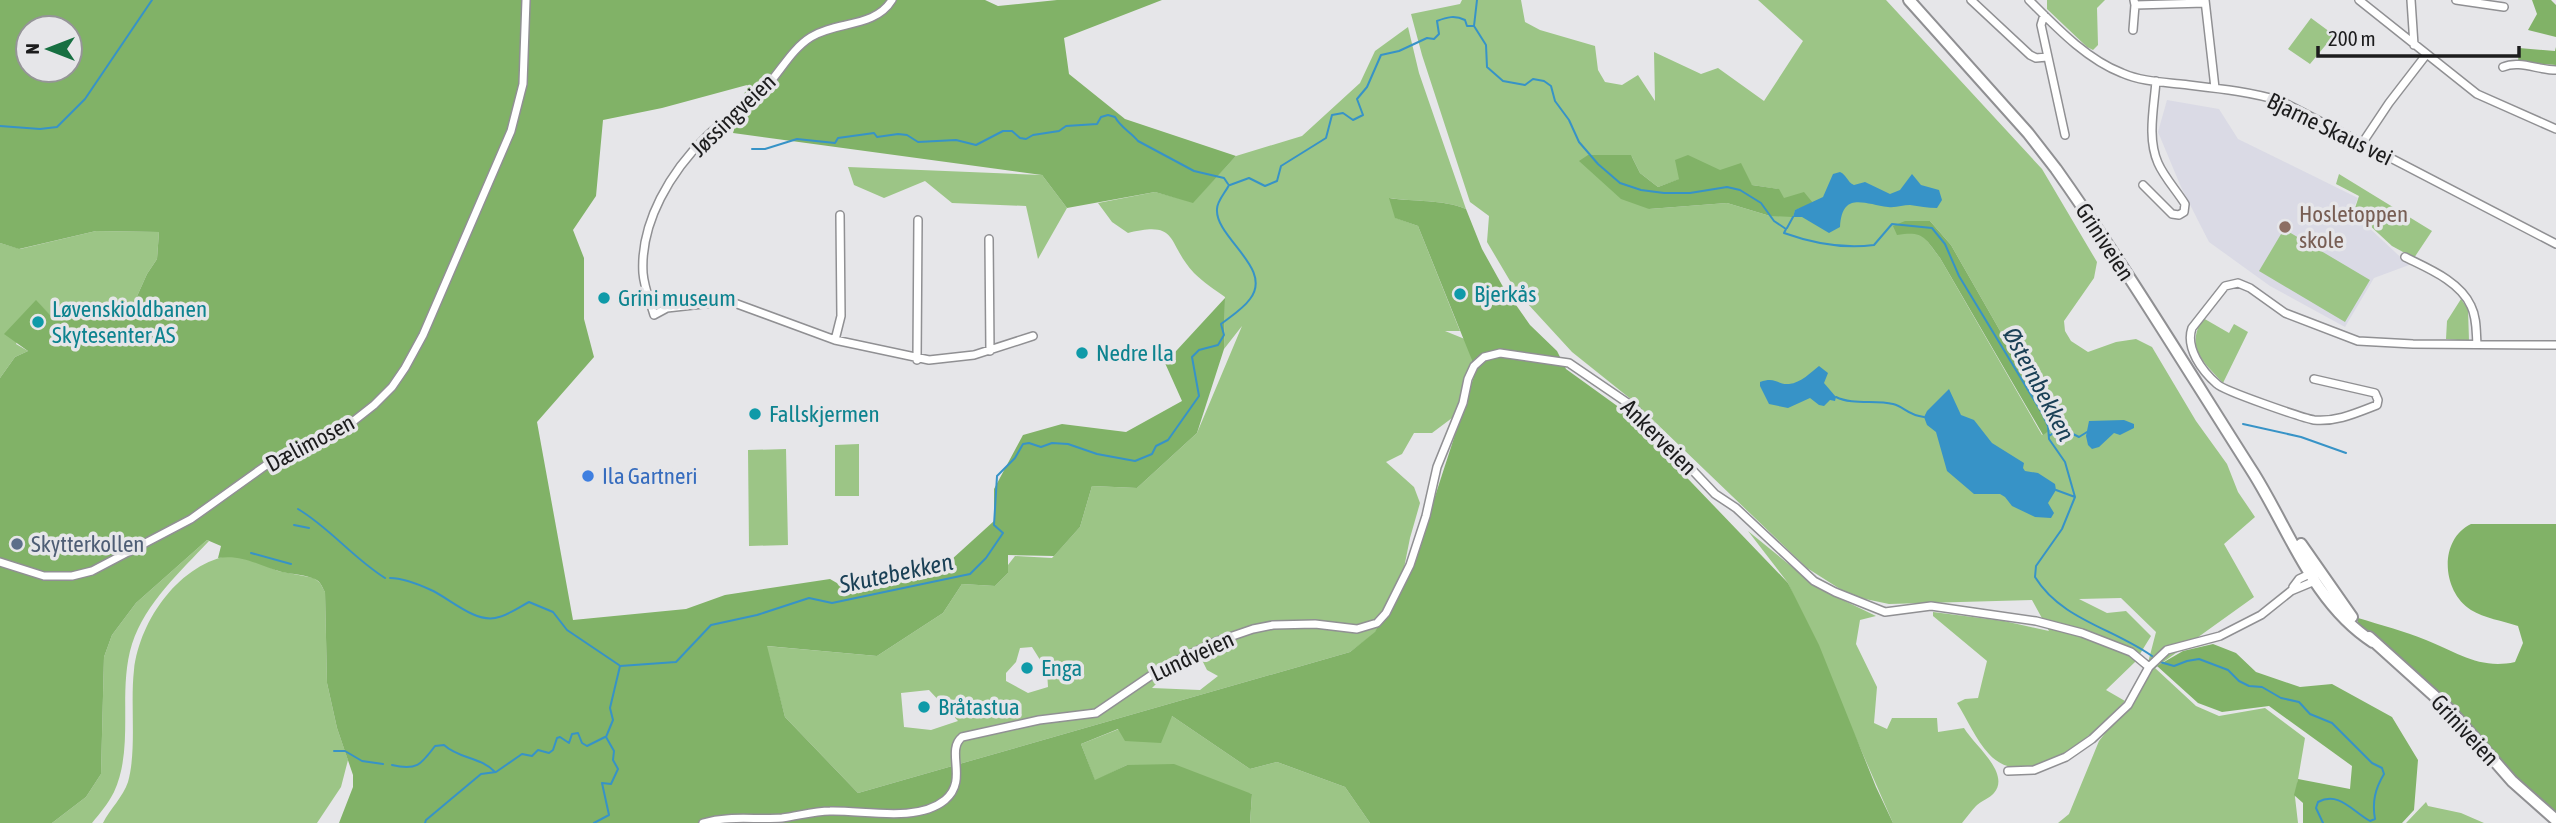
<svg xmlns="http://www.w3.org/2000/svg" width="2556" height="823" font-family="'Asap Condensed',sans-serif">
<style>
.built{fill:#dadae5}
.green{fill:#9cc586;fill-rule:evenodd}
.forest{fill:#81b267;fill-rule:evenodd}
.water{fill:#3793c7}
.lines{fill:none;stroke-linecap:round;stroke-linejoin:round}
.stream{stroke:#3793c7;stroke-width:2}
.street-casing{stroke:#909093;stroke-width:10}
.primary-casing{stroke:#909093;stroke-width:14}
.street{stroke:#fff;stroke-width:7}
.primary{stroke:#fff;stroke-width:10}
.education-dot{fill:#8d6e63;stroke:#e6e6e9;stroke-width:2.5}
.culture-dot{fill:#0f9aa8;stroke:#e6e6e9;stroke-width:2.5}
.shop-dot{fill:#3f7fe0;stroke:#e6e6e9;stroke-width:2.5}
.service-dot{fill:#5c6f8a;stroke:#e6e6e9;stroke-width:2.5}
.labels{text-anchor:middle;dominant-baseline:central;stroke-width:7;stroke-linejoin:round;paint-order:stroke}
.street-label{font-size:23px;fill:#1c1c1d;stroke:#e6e6e9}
.education-label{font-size:23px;fill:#785e54;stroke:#e6e6e9;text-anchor:start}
.culture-label{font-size:23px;fill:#0d838f;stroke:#e6e6e9;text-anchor:start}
.shop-label{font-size:23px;fill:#366cbe;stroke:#e6e6e9;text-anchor:start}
.service-label{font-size:23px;fill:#4e5e75;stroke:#e6e6e9;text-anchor:start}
.water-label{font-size:24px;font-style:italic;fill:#1a4056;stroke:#e6e6e9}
</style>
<rect width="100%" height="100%" fill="#e6e6e9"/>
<path class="built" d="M2167 100 2219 109 2238 139 2358 198 2352 212 2409 265 2374 278 2345 327 2270 286 2209 242 2181 187 2158 132Z"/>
<path class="green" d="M1462 0H1521L1525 22 1540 30 1595 46 1598 70 1605 82 1622 85 1638 75 1655 101 1654 52 1701 74 1718 68 1764 101 1803 41 1758 0H1886L2042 169 2097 262 2094 278 2064 321 2065 331 2071 341 2088 352 2116 342 2136 339 2152 347 2196 421 2227 464 2238 492 2255 517 2224 544 2254 597 2155 668 2196 706 2219 716 2265 708 2305 738 2295 797 2298 823H2058L2069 814 2099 741 2142 686 2156 632 2121 598 2079 599 2107 613 2126 611 2151 636 2135 662 2106 690 2125 701C2099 730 2028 797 1989 754 1976 740 1967 719 1957 703L1965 699 1978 698 1987 661 1933 616V612L2004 621 2049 631 2032 600 1889 604 1851 596 1807 568 1632 400 1572 352 1516 291 1487 242 1489 216 1470 202 1422 55 1411 14 1460 4ZM1631 155 1640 173 1658 187 1680 179 1720 170 1752 185 1778 189 1783 198 1770 216 1727 203 1649 209ZM1930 221 1951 245 2055 427 2042 435 1940 258 1922 234 1914 232Z
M2047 0H2105L2097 8 2098 45 2093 50 2087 47 2047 9Z
M2311 18 2334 35 2310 64 2288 49Z
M1408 27 1419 73 1466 209C1442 199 1415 202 1390 198L1396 218 1418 226 1460 331H1445L1482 346 1456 415 1432 433H1414L1402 454 1386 462 1414 487 1420 503 1410 538 1402 578 1382 611 1386 613 1375 633 1350 652 858 793 785 717 766 646 877 656 943 613 962 584 995 586 1008 573V565L1015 556 1052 558 1080 527 1092 486 1137 488 1197 433 1242 326 1224 349 1225 297C1215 290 1203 282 1194 273 1166 243 1180 220 1128 233L1112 222 1098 203 1155 192 1193 202 1236 156 1302 136 1360 83 1375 51ZM1032 647 1047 671 1048 687 1028 693 1006 681V673L1016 662 1020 648ZM1201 658 1207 670 1218 676 1200 690 1152 688 1168 672ZM929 690 958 721 931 730 904 727 901 693Z
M848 167 1042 175 1067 208 1038 259 1026 206 952 203 925 181 884 198 854 185Z
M2339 174 2432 231 2414 258 2392 246 2354 211 2359 196 2336 184Z
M2284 229 2370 280 2345 322 2259 271Z
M96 231 159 232 157 259 147 274 134 303 93 309 81 306 54 319 36 301 16 344 28 351 15 357 0 378V243L20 249Z
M2461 299 2468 309 2469 341 2446 339 2447 321Z
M2203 318 2229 333 2234 324 2248 332 2223 383C2203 361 2185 348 2203 318Z
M859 444V496H835V445Z
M786 449 788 545 749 546 748 450Z
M1748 531 1818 588 1876 616 1860 620 1856 644 1877 687 1874 723 1887 729 1892 718H1937L1938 732 1964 728C1974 745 2011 773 1994 793 1990 798 1981 801 1976 806 1971 811 1967 817 1962 823H1893L1788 583Z
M207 540 209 541C180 572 146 602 132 644 117 692 135 746 114 792 108 804 100 813 92 823H52L86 797 101 774 104 657 112 635 136 603Z
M232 555 253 560 278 571 314 578 320 583 325 592 327 683 337 728 348 760 341 787 317 823H103C110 809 123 797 128 782 137 750 130 704 134 670 140 619 180 563 232 555Z
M1172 716 1250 769 1277 762 1345 787 1370 823H1250L1252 794 1127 765 1095 781 1081 744 1119 729Z
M2426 802 2428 806 2461 813 2484 823H2406Z"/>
<path class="forest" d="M0 0H985L998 6 1057 0H1162L1064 38 1069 74 1125 119 1236 156 1193 203 1155 192 1067 208 1042 175 733 133 747 85 662 108 603 120 596 196 573 230 584 258V319L594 357 537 422 573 620 686 609 725 595 830 579 849 590 951 560 994 521V489L1023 435 1062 424 1126 432 1182 401 1165 363 1225 298 1224 349 1197 433 1137 488 1092 486 1080 527 1054 556 1008 555V573L995 586 962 584 943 613 877 656 767 646 785 717 858 793 1350 652 1375 632 1416 555 1476 370 1418 226 1395 218 1389 198C1415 202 1442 199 1466 209L1482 249 1502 285 1530 325 1557 351 1566 369 1620 408 1788 583 1819 645 1876 787 1893 823H1370L1345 787 1277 762 1250 769 1172 716 1161 743 1125 741 1118 729 1081 744 1095 780 1127 765 1174 764 1252 794 1250 823H339L353 787V775L337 728 327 683 325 592C322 587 321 582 315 579 306 575 292 574 282 572 259 566 243 554 218 558L221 546 207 540 136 603 112 635 104 657 101 774 86 797 52 823H0V378L15 357 28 351 4 334 36 300 54 319 81 306 93 309 134 303 147 274 157 259 159 232 96 231 19 249 0 243ZM28 28H70V70H28Z
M2532 0H2551L2556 5V37L2528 30 2537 14Z
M2556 47V65L2518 62 2519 48 2555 51Z
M1588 155H1631L1640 173 1658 187 1679 179 1675 160 1688 155 1720 170 1741 163 1752 185 1779 189 1784 198 1804 192 1813 203 1795 210 1793 217 1770 216 1727 203 1649 209 1621 199 1579 161Z
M1905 221H1930L1951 245 2055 427 2043 435 1940 258C1924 237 1924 231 1897 235L1893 226Z
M2471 524H2556V813L2500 764 2358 624V618C2381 625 2404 631 2426 640 2457 652 2480 670 2515 662L2523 643 2518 626C2503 621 2484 618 2471 610 2442 592 2438 540 2471 524Z
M2213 644 2236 653 2256 672 2300 687 2332 684 2392 717 2418 760 2414 810 2402 823H2303V803L2294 795 2298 779 2350 789 2352 766 2269 706 2222 712 2198 703 2157 666 2183 651Z"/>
<path class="water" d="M1840 172C1847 175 1847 182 1854 185L1865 182 1890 194 1900 190 1912 174 1921 185 1939 190 1942 200 1937 208C1928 208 1919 206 1910 205 1903 205 1896 208 1888 207 1864 204 1842 191 1840 227L1829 233 1802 217H1793L1795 210 1823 197 1833 174Z
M1819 366 1828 373 1824 383 1836 397 1835 401 1830 400 1824 406 1819 405 1810 398 1788 408 1769 404 1760 386V382C1776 376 1777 385 1789 384 1801 383 1811 372 1819 366Z
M1949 389 1961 415 1974 420 1992 443 2024 463 2023 468 2025 471 2038 473 2055 484 2056 490 2048 503 2054 513 2051 518 2035 517 2012 506 2005 497 2000 494H1974L1947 471 1936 432 1927 425 1924 417 1927 411Z
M2124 420 2134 424V428L2120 435 2114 433 2099 447 2092 449 2088 445 2086 436 2089 421Z"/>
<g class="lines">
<path class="stream" d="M1477 0 1474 26 1486 45 1487 67 1503 81 1525 85 1533 79 1544 81 1551 86 1555 101 1569 120 1579 142 1598 164 1620 183 1641 190 1664 193H1690L1727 187 1740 190 1761 203 1774 221 1786 229 1784 233C1812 243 1844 249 1874 245L1892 224 1932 228 1945 244 1959 276 2042 413 2048 426 2049 439 2065 462 2075 497 2062 529 2036 566 2035 577C2062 621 2117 629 2156 659
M0 126 40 129 57 127 85 99 152 0
M752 149H765L797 139 835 143 838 138 874 133 877 137 898 134 907 135 918 142 956 140 976 145 1003 131H1012L1020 138 1026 139 1033 135 1059 131 1066 126 1097 124 1101 117 1108 115 1115 117C1121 128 1131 132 1138 141L1194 171 1224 178 1228 184
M1230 185 1249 178 1265 186 1277 181 1281 166 1326 138 1332 115 1343 113 1353 120 1363 115 1357 99 1367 87 1381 55 1399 51 1427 38 1434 39 1439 34 1437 21C1447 17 1455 15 1465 20L1467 26H1473
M1787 228 1793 217
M1836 397C1852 405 1875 400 1893 404 1905 407 1907 415 1924 417
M2243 424 2301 437 2346 453
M2049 436 2061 428 2079 437 2087 432
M2056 490 2075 497
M298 509C330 528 353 558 385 578
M294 525 309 528
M251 553 291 564
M390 578C404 578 418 584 431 590 449 598 474 622 495 618 507 616 518 608 529 602L553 612 567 630 619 665
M2160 662 2174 666 2187 661 2199 659 2228 670 2239 681 2249 686 2262 687 2281 698 2299 702 2310 714 2332 723 2372 763 2382 768 2384 774C2375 789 2372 802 2375 819L2370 821C2352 811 2339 791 2318 802L2316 808 2323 823
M334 751H345L362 761 383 764
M392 765C416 771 421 765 435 746L444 745C459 759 481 757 495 772
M425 823 426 820 481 774 496 772 522 754 532 756 538 750 549 753 553 750 557 738 560 737 569 743 572 734 578 733 582 743 587 746 605 737
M594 823 609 815 602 783 611 784 618 769 613 760 614 751 606 737 613 720 610 708 620 666 676 662 711 625 757 615 809 598 832 603 970 574 986 558 1003 533 994 525 997 476 1015 458 1023 444 1029 443 1041 447 1052 443 1068 444 1097 454 1135 461 1152 454 1156 446 1168 440 1199 396 1192 357 1199 350 1218 345 1224 335 1221 324C1230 317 1243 309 1250 299 1274 268 1215 238 1217 209 1217 201 1225 193 1229 185"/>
<defs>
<path id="street" d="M892 0C875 28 836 21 811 37 790 50 779 75 761 92 744 108 723 120 707 136 671 171 640 222 643 273 644 287 650 301 654 315L667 308 729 301 835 340 929 360 974 355 1033 336
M1971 0 2030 55 2036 58 2047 57
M2029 0C2056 27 2086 59 2122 73 2140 81 2161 82 2180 84 2214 88 2248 91 2281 101L2556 244
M2134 0 2135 5 2205 3
M2205 0 2215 88
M2359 0 2477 94 2556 129
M2411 0 2414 45
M2456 0 2504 7
M2044 15 2041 25 2065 135
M2133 30 2135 5
M2503 67C2519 60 2538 70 2556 70
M2363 142 2389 103 2426 55
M2143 185 2172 214 2179 215 2184 212 2185 204C2177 191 2164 177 2158 163 2147 138 2154 108 2156 81
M989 239 990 351
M2405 257C2427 268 2460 281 2471 306 2477 318 2476 332 2477 344
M835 340 841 316 840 215
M917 360 918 220
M2314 379 2375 393 2378 400 2377 405C2356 413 2337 422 2314 420 2303 418 2224 391 2217 384 2202 371 2185 348 2192 328L2225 286 2238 283 2250 288 2285 313 2358 341 2413 344 2556 345
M0 562 44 576H72L92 571 191 519 265 466 346 427 374 405 392 387 405 368 423 335 511 131 523 84 526 0
M2293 587 2299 579 2314 572
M2008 771 2034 770 2066 757 2092 739 2128 705 2149 667 2167 650 2220 636 2261 615 2291 591 2315 581
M703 823C730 815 755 820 782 818 798 816 814 811 830 811 864 810 917 823 945 800 969 780 945 751 962 737L1039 720 1096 713 1162 668 1215 642 1253 629 1273 625 1315 624 1357 629 1377 623 1386 613 1410 565 1426 516 1437 467 1463 403 1468 379 1474 366 1484 357 1500 353 1569 363 1632 406 1715 494 1736 508 1814 581 1835 592 1885 612 1931 606 2036 621 2082 633 2131 652 2149 667"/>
<path id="primary" d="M1909 0 2028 133 2056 169C2126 268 2189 372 2254 474 2290 532 2314 604 2373 642
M2301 544 2352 617
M2369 637 2450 710 2512 781 2556 820"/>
</defs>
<use href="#street" class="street-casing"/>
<use href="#primary" class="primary-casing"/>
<use href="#street" class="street"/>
<use href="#primary" class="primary"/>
</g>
<circle class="education-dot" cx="2285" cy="227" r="7"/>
<g class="culture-dot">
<circle cx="1460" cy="294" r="7"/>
<circle cx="604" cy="298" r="7"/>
<circle cx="38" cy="322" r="7"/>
<circle cx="1082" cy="353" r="7"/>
<circle cx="755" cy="414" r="7"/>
<circle cx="1027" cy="668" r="7"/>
<circle cx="924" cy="707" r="7"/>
</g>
<circle class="shop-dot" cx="588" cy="476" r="7"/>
<circle class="service-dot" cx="17" cy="544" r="7"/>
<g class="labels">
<g class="street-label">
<text transform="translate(733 115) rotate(-44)">Jøssingveien</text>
<text transform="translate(2330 129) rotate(26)">Bjarne Skaus vei</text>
<text transform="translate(2105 242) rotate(57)">Griniveien</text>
<text transform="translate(1659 437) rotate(45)">Ankerveien</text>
<text transform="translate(310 443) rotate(-28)">Dælimosen</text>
<text transform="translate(1192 656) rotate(-25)">Lundveien</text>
<text transform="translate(2465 730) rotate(47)">Griniveien</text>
</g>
<g class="education-label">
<text x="2299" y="214">Hosletoppen<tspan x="2299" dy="26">skole</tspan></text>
</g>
<g class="culture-label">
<text x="1474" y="294">Bjerkås</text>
<text x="618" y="298">Grini museum</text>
<text x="52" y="309">Løvenskioldbanen<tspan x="52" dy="26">Skytesenter AS</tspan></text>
<text x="1096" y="353">Nedre Ila</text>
<text x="769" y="414">Fallskjermen</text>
<text x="1041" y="668">Enga</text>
<text x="938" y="707">Bråtastua</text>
</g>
<g class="shop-label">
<text x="602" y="476">Ila Gartneri</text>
</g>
<g class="service-label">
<text x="31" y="544">Skytterkollen</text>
</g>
<g class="water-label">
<text transform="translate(2039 384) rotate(62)">Østernbekken</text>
<text transform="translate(896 573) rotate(-12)">Skutebekken</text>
</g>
</g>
<g transform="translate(49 49) rotate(270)"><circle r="33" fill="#e6e6e9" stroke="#959597" stroke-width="2"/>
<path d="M0-5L12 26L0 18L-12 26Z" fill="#176f41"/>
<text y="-10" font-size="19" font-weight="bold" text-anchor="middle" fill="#1c1c1d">N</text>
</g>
<path d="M2318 46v10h201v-10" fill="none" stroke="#1c1c1d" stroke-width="3.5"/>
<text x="2328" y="46" font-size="21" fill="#1c1c1d" stroke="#e6e6e9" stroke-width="5" paint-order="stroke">200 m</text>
</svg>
